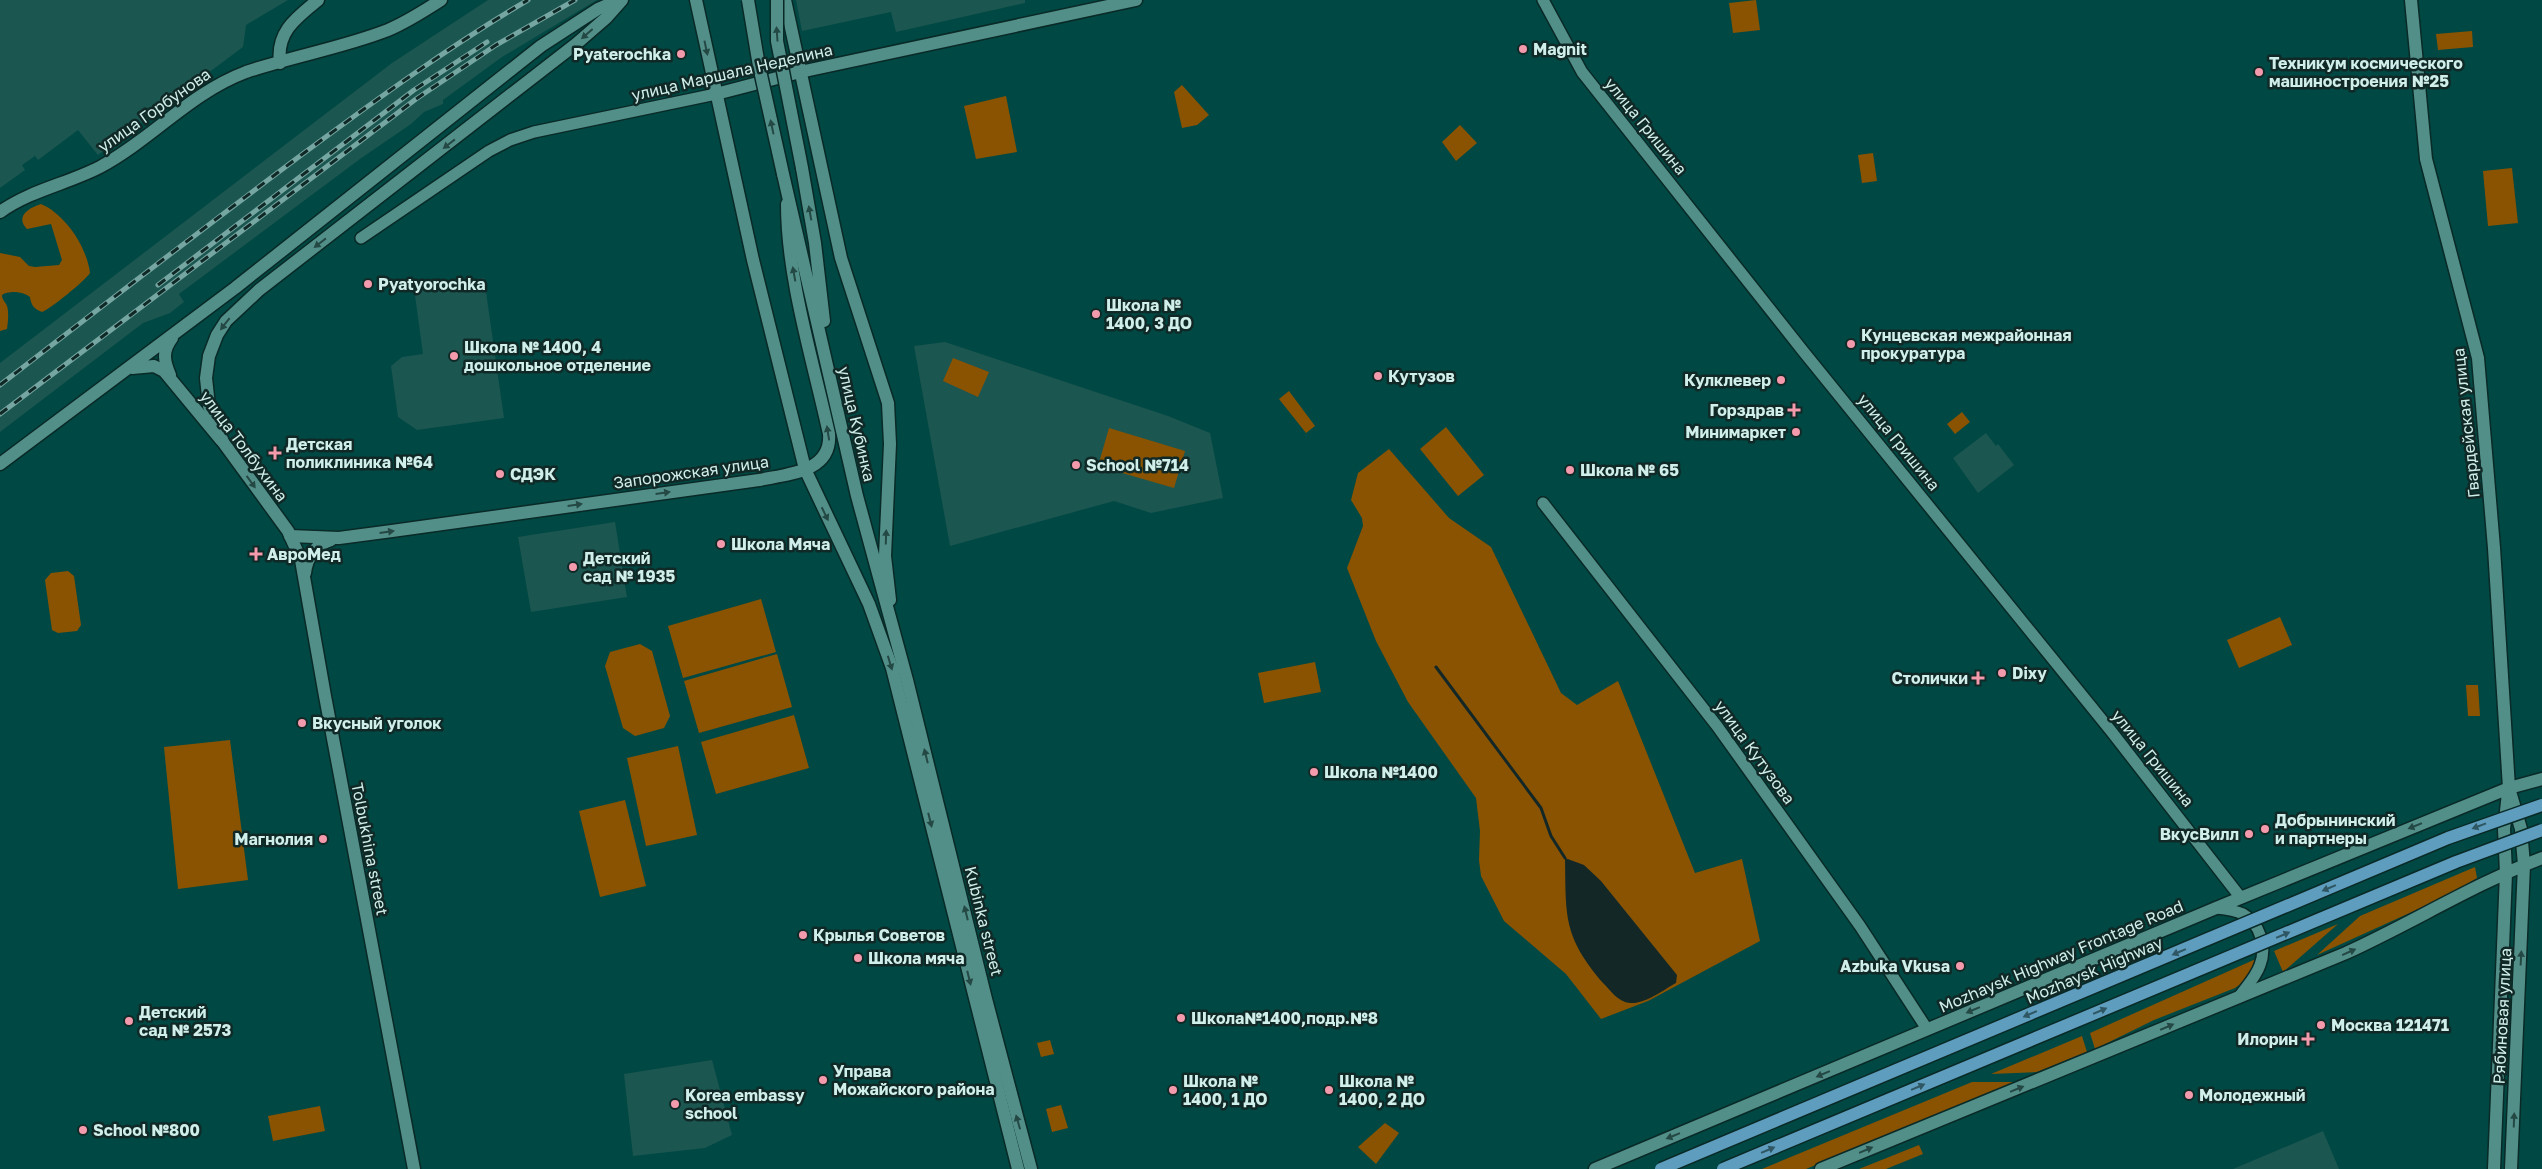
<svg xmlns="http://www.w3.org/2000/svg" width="2542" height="1169" font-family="'Golos Text',sans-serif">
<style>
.built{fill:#1c5651}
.green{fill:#8a5302}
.water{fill:#132826}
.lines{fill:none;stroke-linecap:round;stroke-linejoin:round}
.stream{stroke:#132826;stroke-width:3}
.minor-casing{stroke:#092a27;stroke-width:14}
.tertiary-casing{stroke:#092a27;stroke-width:15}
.secondary-casing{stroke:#092a27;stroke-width:15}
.minor{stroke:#538f89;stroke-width:11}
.tertiary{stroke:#538f89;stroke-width:12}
.secondary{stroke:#538f89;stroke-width:12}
.rail-casing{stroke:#76a6a1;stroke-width:5}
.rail{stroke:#102927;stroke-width:3;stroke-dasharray:9;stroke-linecap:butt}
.secondary-bridge-casing{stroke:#092a27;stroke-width:15;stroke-linecap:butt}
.primary-bridge-casing{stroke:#092a27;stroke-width:15;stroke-linecap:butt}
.secondary-bridge{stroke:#538f89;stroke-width:12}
.primary-bridge{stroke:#5e9dbd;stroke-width:12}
.oneway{fill:#244844}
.oneway2{fill:#2f5763}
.poi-dot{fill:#f39aac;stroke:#102927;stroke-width:2}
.labels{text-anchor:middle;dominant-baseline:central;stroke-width:5;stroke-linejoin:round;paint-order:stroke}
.poi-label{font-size:16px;font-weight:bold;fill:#d0eeea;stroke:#102927;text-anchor:start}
.street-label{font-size:16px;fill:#d0eeea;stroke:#102927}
</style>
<rect width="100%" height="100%" fill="#004843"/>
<path class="built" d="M0 0H288L246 25 243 47 98 155 78 130 38 160 35 156 22 165 25 170 0 188Z
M488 0H597L502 57 443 100V104L424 112 411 124 360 159 179 294 184 302 170 313 143 323 0 432V363L392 63Z
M796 0H1025V3L896 32 891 12 802 31Z
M484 278 504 418 417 430 398 417 391 366 402 357 423 354 414 288Z
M945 342 1168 416 1210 433 1223 498 1151 513 1114 501 950 546 914 346Z
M1986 433 1996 446 1998 444 2014 465 1978 493 1953 458Z
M615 522 627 597 531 612 518 537Z
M712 1060 732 1135 705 1148 633 1156 624 1074Z
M2323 1131 2339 1169H2233L2297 1142Z"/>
<path class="green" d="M1756 0 1760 30 1733 33 1729 3Z
M2472 31 2473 47 2438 50 2436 34Z
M1182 85 1209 115 1197 125 1182 128 1174 92Z
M1006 96 1017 152 976 159 964 106Z
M1460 125 1477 143 1456 161 1442 142Z
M1873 153 1877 181 1862 183 1858 155Z
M2512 168 2518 223 2488 226 2483 171Z
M41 204C65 214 87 247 90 273 86 280 49 310 42 312 34 309 31 305 30 297 23 292 10 290 2 295 2 300 5 301 7 306 9 312 8 322 7 329L0 331V253L20 257 29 266 35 267 59 265 62 260 51 224 27 229C15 217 28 208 41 204Z
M953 358 989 372 978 397 943 381Z
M1289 391 1315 426 1306 433 1279 399Z
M1962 412 1970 422 1955 434 1947 424Z
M1446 427 1484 475 1458 496 1420 449Z
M1109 428 1185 451 1174 488 1098 466Z
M1389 449 1449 518 1491 547 1561 693 1577 705 1618 681 1695 873 1742 859 1760 941 1648 1001 1601 1019 1566 974 1504 921 1481 876 1479 860 1480 831 1476 798 1408 702 1376 641 1347 568 1363 526 1362 518 1351 500 1358 473Z
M68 571 74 576 81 625 77 631 58 633 52 630 45 580 51 573Z
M761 599 776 652 683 678 668 626Z
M2280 617 2292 645 2239 668 2227 640Z
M640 644 652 651 670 716 664 728 635 736 623 728 605 666 610 652Z
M777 654 792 707 699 733 684 681Z
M1315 662 1321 692 1264 703 1258 673Z
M2466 685H2478L2480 716H2468Z
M794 715 809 768 716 794 701 742Z
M230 740 248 880 178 889 164 747Z
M678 746 697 835 646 846 627 758Z
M625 800 646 886 600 897 579 811Z
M2475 867 2477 878 2447 896 2317 955 2360 916Z
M2338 924 2283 972 2274 951Z
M2258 958 2245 981 2235 988 2154 1020 2095 1049 2090 1033Z
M2082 1036 2087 1052 2037 1072 1991 1074Z
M1050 1040 1054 1054 1041 1057 1037 1043Z
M1972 1082H2015L1806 1169H1762Z
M1061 1105 1068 1128 1052 1132 1046 1109Z
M320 1106 325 1131 273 1141 268 1116Z
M1385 1123 1399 1133 1376 1164 1358 1147Z
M1919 1145 1923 1154 1886 1169H1859Z"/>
<path class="water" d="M1565 858 1584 865 1601 881 1677 975 1676 983C1663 990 1646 1004 1630 1003 1618 1002 1611 991 1603 983 1563 936 1566 917 1565 858Z"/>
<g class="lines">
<path class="stream" d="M1436 667 1541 808 1551 836 1565 858"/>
<defs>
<path id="minor" d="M1543 0 1582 72 1803 351 2111 731 2241 898
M361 238 489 151 510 140 534 132 716 94
M1543 503 1717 726 1860 926 1927 1029
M2216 908C2225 909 2235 910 2243 914 2260 923 2267 947 2260 965 2256 977 2246 987 2239 997"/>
<path id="tertiary" d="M696 0 753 260 805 469 869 604 892 668 1018 1169
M785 0 841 258 888 403 890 444 885 556 890 600
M2411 0 2426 159 2478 358 2494 548 2509 788
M280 63C276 32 296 18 318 0
M716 94 800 72 1136 0
M0 212C31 190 67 184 100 167 152 139 190 93 246 72 293 56 342 48 388 30 407 22 424 11 441 0
M132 368 154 366 164 371 221 440
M170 375C164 361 162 351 172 338
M0 464 235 288 541 46 598 9 619 0
M290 536 339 538 392 531 759 480C788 474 832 472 829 434 813 360 787 279 787 204
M305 573C307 557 315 545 331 540"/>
<path id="secondary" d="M802 168 815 243 824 321
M783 174 857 496 907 680 986 999 1031 1169
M2509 788 2521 829 2524 865 2511 1169
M414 1169 325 696 301 560 288 531 223 442 209 406 206 378 209 356 217 335 226 321 259 290 576 44 606 18 622 0
M1595 1169 2216 908 2509 788 2542 779
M1821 1169 2346 953C2412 923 2474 884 2542 858
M2494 1169 2506 873 2504 829 2508 793"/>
</defs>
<use href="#minor" class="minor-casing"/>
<use href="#tertiary" class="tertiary-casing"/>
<use href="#secondary" class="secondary-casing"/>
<use href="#minor" class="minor"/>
<use href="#tertiary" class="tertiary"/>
<use href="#secondary" class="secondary"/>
<defs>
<path id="rail" d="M158 285 414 90 487 42
M0 385C101 307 202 229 304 153 377 99 450 46 528 0
M0 414 416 99 496 45 575 0"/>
</defs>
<use href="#rail" class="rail-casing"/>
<use href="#rail" class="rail"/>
<defs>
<path id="secondary-bridge" d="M748 0 759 66 783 174
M777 0V41L802 168"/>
<path id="primary-bridge" d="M1661 1169 2448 838 2542 805
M1723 1169 2456 862 2542 830"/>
</defs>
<use href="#secondary-bridge" class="secondary-bridge-casing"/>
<use href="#primary-bridge" class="primary-bridge-casing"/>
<use href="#secondary-bridge" class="secondary-bridge"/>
<use href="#primary-bridge" class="primary-bridge"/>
</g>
<defs><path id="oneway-solid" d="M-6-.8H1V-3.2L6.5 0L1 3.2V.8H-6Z" transform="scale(1.25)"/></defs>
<g class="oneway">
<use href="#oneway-solid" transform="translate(587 34) rotate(139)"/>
<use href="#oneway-solid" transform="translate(777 34) rotate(-94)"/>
<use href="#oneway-solid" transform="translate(706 48) rotate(78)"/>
<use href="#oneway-solid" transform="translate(772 127) rotate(-102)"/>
<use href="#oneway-solid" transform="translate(449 144) rotate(142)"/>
<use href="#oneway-solid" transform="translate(810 213) rotate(-100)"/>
<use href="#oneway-solid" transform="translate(320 243) rotate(142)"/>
<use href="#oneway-solid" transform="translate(794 274) rotate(-100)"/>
<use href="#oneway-solid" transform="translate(225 324) rotate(128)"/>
<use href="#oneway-solid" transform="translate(828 433) rotate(-99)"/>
<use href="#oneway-solid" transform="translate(251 482) rotate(54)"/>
<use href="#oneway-solid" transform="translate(663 493) rotate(-8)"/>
<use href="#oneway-solid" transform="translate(575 505) rotate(-8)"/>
<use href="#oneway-solid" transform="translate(825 514) rotate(64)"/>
<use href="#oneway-solid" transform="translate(387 532) rotate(-8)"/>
<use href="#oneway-solid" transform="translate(886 537) rotate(-88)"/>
<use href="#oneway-solid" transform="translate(890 663) rotate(73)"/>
<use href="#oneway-solid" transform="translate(926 756) rotate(-104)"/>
<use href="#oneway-solid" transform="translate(930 820) rotate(76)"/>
<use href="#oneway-solid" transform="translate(2415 826) rotate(158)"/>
<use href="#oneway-solid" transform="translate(966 913) rotate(-104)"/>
<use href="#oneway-solid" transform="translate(2349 952) rotate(-24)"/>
<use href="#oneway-solid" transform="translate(2521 958) rotate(-87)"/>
<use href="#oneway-solid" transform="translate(969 978) rotate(76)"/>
<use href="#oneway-solid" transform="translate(1973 1010) rotate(157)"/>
<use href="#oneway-solid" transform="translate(2167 1027) rotate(-23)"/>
<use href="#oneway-solid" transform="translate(1823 1074) rotate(157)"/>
<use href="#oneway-solid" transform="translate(2017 1089) rotate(-22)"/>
<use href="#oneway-solid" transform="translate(2514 1120) rotate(-88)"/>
<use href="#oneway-solid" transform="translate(1018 1122) rotate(-106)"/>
<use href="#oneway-solid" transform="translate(1673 1136) rotate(158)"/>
<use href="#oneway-solid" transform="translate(1866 1150) rotate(-23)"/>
</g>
<g class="oneway2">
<use href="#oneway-solid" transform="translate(2479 826) rotate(159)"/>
<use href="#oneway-solid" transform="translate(2329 888) rotate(157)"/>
<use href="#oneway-solid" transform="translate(2283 935) rotate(-23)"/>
<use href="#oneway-solid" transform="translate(2179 952) rotate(157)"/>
<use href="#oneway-solid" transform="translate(2100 1011) rotate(-23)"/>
<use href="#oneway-solid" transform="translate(2030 1014) rotate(157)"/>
<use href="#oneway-solid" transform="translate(1918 1087) rotate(-23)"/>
<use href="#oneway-solid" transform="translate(1768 1150) rotate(-23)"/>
</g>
<g class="poi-dot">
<circle cx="1523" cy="49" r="5"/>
<circle cx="681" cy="54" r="5"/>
<circle cx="2259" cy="72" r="5"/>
<circle cx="368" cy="284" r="5"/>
<circle cx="1096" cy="314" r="5"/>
<circle cx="1851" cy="344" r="5"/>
<circle cx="454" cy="356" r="5"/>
<circle cx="1378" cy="376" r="5"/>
<circle cx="1781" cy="380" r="5"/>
<path d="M1791.5 402.5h5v5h5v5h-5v5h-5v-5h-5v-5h5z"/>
<circle cx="1796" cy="432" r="5"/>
<path d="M272.5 445.5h5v5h5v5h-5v5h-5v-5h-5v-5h5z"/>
<circle cx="1076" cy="465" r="5"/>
<circle cx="1570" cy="470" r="5"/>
<circle cx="500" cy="474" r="5"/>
<circle cx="721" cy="544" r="5"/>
<path d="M253.5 546.5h5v5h5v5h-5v5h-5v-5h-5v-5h5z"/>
<circle cx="573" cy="567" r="5"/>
<circle cx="2002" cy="673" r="5"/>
<path d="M1975.5 670.5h5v5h5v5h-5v5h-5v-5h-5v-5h5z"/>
<circle cx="302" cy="723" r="5"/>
<circle cx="1314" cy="772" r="5"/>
<circle cx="2265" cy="829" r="5"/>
<circle cx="2249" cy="834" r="5"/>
<circle cx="323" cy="839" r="5"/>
<circle cx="803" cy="935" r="5"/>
<circle cx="858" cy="958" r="5"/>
<circle cx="1960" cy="966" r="5"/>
<circle cx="1181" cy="1018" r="5"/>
<circle cx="129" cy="1021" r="5"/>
<circle cx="2321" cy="1025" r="5"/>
<path d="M2305.5 1031.5h5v5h5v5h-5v5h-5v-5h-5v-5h5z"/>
<circle cx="823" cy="1080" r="5"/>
<circle cx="1173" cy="1090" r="5"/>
<circle cx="1329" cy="1090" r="5"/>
<circle cx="2189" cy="1095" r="5"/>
<circle cx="675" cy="1104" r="5"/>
<circle cx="83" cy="1130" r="5"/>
</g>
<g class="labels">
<g class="poi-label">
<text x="1533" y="49">Magnit</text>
<text x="671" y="54" text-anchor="end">Pyaterochka</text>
<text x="2269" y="63">Техникум космического<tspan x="2269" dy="18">машиностроения №25</tspan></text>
<text x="378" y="284">Pyatyorochka</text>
<text x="1106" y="305">Школа №<tspan x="1106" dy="18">1400, 3 ДО</tspan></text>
<text x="1861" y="335">Кунцевская межрайонная<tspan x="1861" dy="18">прокуратура</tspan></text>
<text x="464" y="347">Школа № 1400, 4<tspan x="464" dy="18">дошкольное отделение</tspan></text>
<text x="1388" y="376">Кутузов</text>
<text x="1771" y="380" text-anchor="end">Кулклевер</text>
<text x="1784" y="410" text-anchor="end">Горздрав</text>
<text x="1786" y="432" text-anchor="end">Минимаркет</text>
<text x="286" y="444">Детская<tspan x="286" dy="18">поликлиника №64</tspan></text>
<text x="1086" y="465">School №714</text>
<text x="1580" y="470">Школа № 65</text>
<text x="510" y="474">СДЭК</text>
<text x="731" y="544">Школа Мяча</text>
<text x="267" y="554">АвроМед</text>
<text x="583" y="558">Детский<tspan x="583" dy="18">сад № 1935</tspan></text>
<text x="2012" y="673">Dixy</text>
<text x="1968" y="678" text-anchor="end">Столички</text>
<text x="312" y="723">Вкусный уголок</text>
<text x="1324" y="772">Школа №1400</text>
<text x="2275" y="820">Добрынинский<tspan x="2275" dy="18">и партнеры</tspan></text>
<text x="2239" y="834" text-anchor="end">ВкусВилл</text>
<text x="313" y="839" text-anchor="end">Магнолия</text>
<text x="813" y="935">Крылья Советов</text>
<text x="868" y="958">Школа мяча</text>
<text x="1950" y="966" text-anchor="end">Azbuka Vkusa</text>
<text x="139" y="1012">Детский<tspan x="139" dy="18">сад № 2573</tspan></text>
<text x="1191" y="1018">Школа№1400,подр.№8</text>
<text x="2331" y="1025">Москва 121471</text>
<text x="2298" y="1039" text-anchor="end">Илорин</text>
<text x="833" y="1071">Управа<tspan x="833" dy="18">Можайского района</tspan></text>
<text x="1183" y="1081">Школа №<tspan x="1183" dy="18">1400, 1 ДО</tspan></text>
<text x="1339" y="1081">Школа №<tspan x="1339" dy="18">1400, 2 ДО</tspan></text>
<text x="685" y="1095">Korea embassy<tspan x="685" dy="18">school</tspan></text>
<text x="2199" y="1095">Молодежный</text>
<text x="93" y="1130">School №800</text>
</g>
<g class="street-label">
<text transform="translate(732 72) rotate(-13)">улица Маршала Неделина</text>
<text transform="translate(154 110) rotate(-35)">улица Горбунова</text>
<text transform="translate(1646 126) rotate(51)">улица Гришина</text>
<text transform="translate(2466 423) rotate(-96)">Гвардейская улица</text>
<text transform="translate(857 424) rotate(77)">улица Кубинка</text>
<text transform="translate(1899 442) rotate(51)">улица Гришина</text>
<text transform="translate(244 446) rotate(53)">улица Толбухина</text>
<text transform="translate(691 472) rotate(-8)">Запорожская улица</text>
<text transform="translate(1755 752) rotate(54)">улица Кутузова</text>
<text transform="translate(2153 758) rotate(51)">улица Гришина</text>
<text transform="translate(370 849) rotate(79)">Tolbukhina street</text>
<text transform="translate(984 921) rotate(76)">Kubinka street</text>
<text transform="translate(2061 956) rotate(-23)">Mozhaysk Highway Frontage Road</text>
<text transform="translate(2094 970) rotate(-23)">Mozhaysk Highway</text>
<text transform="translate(2502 1016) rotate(-87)">Рябиновая улица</text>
</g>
</g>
</svg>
